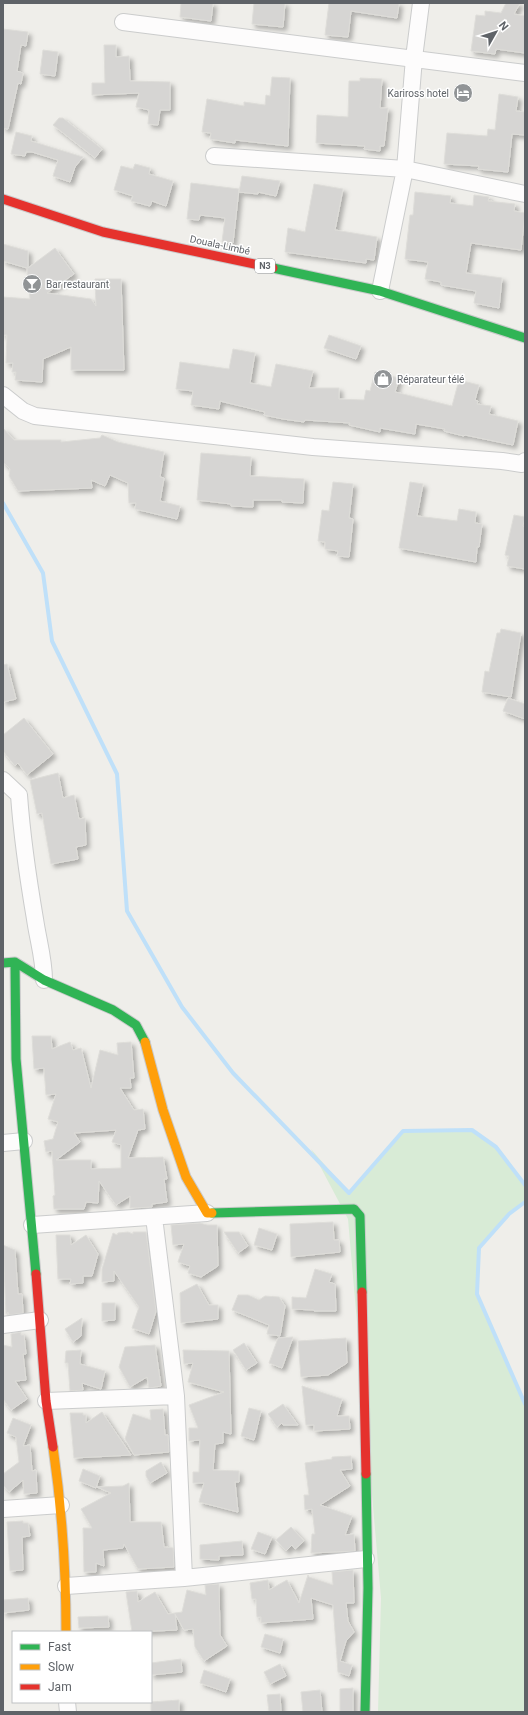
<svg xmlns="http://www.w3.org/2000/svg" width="528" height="1715" font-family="Roboto,sans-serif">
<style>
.green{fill:#d8ebd6}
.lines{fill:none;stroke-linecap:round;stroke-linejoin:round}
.stream{stroke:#bfe0f9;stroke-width:4}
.building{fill:#d6d5d3;stroke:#deddd9;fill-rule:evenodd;filter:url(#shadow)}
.street-casing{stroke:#cbcccc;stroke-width:18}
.fast-casing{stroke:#cacacb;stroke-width:11}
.slow-casing{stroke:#cacacb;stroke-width:11}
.jam-casing{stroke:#cacacb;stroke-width:11}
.street{stroke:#fdfcfc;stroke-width:16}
.fast{stroke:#30b455;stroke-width:9}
.slow{stroke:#ff9f0a;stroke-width:9}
.jam{stroke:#e5322d;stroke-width:9}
.labels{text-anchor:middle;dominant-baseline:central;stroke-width:3;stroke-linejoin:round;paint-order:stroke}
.shield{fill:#fff;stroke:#8f9295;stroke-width:1}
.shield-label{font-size:9px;font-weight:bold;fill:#5f6368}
.poi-label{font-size:10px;fill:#5f6368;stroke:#fff;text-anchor:start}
.street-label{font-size:10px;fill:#5f6368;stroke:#fff}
</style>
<defs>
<filter id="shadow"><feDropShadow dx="3.5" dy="3.5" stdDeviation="2" flood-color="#0004"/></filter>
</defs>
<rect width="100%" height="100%" fill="#efeeea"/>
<path class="green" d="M472 1130 496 1147 525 1185V1202L509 1214 479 1248 477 1294 525 1404V1712H378L381 1598 348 1219 311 1149 349 1193 403 1131Z"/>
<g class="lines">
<path class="stream" d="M3 503 43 573 52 641 117 774 127 911 182 1007 233 1073 349 1193 403 1131 472 1130 496 1147 525 1185
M525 1202 509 1214 479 1248 477 1294 525 1404"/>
</g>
<path class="building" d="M181 3H213L211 21 180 17Z
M254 3H285L283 27 252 24Z
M329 3H399L397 18 351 11 348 37 325 35Z
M506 3H520L514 14 525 16V53L496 49 495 54 471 51 476 15 485 16V11L501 13Z
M3 29 28 32 26 46 21 45 17 71 23 73 21 84 18 83 8 129 3 128Z
M104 45H116V57L129 56 130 81 170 82V110H160L158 125 148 124 149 110 136 107 139 93 92 95V83H105Z
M43 50 58 52 55 76 40 74Z
M272 77 290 78 288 146 235 140V143L210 139 211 133 202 132 207 99 244 106V102L265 105 266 95 270 96Z
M360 78 382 79 380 108H388L384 146H380V151L364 149 365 146 316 143 317 115 348 117 349 81H360Z
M499 94 518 97 516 111 525 112V135L512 134 508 172 478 169 479 166 444 164 447 133 487 136 488 129 495 130Z
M59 118H63L102 149 95 158 53 125Z
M16 132 32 136 31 141 83 157 75 167 70 182 53 176 58 160 32 152H26L25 156 11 154Z
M135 164 150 168 149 174 173 181 166 206 152 201 150 206 131 201 133 196 114 190 121 166 133 169Z
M242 176 280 181 276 196 258 192V194L239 192Z
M191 183 239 189 233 243 222 242 225 218 200 215 199 220 187 219Z
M314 184 343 189 335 230 377 237 374 260 366 259V263L285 252 288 228 305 232Z
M415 192 451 196 450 203 473 206 474 195 489 197 488 201 515 204 514 211 525 213 521 250 471 243 466 273 502 278 499 308 474 303 476 291 441 285V282L425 279 428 262 405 259 410 215H413Z
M3 244 28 251V268L55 248 74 274 47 293 91 299 96 306 95 279H121L124 370H71V347L43 359 42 382 15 380 16 372H12L13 363H6L7 335H3V297L30 299 27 268 3 261Z
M329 335 361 346 356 359 324 348Z
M233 349 255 353 250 383 271 387 276 364 313 371 309 388H339V399L364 400 366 390 370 391 375 372 399 378 395 392 452 406 459 380 479 385 475 400 478 401 477 404 491 406 489 414 518 421 513 445 465 435 464 436 444 431 445 429 416 424 415 434 380 428V432L349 425 350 423 305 420 304 422 283 419 264 415 265 412 220 401 219 409 191 405 193 391 176 389 180 362 229 369Z
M3 428 14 440H61V442L100 438 102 435 118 442 164 452 160 477 164 478 160 501 180 506 177 519 135 509 136 503H129L128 483 110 475 105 486 91 480 92 488 18 491 9 476 10 469 3 462Z
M201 453 251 457 250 476 304 479 303 503 282 502V500H253V507L231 506V504L197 500Z
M333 482 353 484 349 518 353 519 349 557 337 556 338 551 325 549V542L318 541 322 510 329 511Z
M410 482 423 484 417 516 457 521 459 509 476 512 475 523 482 524 479 547H477L476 562 399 548Z
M514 515 525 517 523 526 525 527V569L507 566 509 556 505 555Z
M501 629 521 633 511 697 482 692 485 671 489 672 497 633H500Z
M7 664 16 699 3 702V665Z
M508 698 525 704V719L503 711Z
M24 718 53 754 27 775 18 763 15 766 3 751V735Z
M58 773 63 798 74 795 79 819 85 818 86 845 76 847 78 859 51 864 42 813 37 814 30 780Z
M32 1036H51L52 1049 70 1042 73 1050 81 1048 91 1088 100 1050 118 1055 117 1043 131 1042 134 1078H130L131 1088H120L134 1110 143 1109 145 1129 138 1130 128 1158 163 1157 167 1179H164L167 1202 152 1204V1207L130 1208V1196L116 1205 99 1181 98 1203 86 1202 84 1209H54L53 1196 55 1195 52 1151 46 1152 44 1141 53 1139 58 1122 48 1119 56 1094 46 1095 44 1068 34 1069ZM116 1130 112 1142 121 1145V1168L91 1169V1160H56L80 1142 74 1133Z
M333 1222 334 1240H339L340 1252 291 1257 290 1224Z
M200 1223 207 1225H217L218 1266 201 1277 188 1273 190 1266 178 1262 184 1244 173 1245 171 1225Z
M259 1228 277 1234 272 1250 254 1245Z
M128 1232 133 1234V1232H146L156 1311 149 1334 132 1328 139 1307 114 1271V1281L102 1282V1269L113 1233 117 1235 118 1233Z
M224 1232H239L248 1246 238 1253Z
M56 1235H70L71 1245 86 1235 98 1254 92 1276H83V1283L70 1284 71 1279H58Z
M3 1245 15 1250 18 1294H22L23 1313 9 1315 8 1312 6 1314Z
M315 1269 332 1274 329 1282 335 1284 336 1311H314V1310L292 1309V1297L306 1298Z
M197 1284 209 1305H218V1319L181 1323 180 1293Z
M238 1295H248L259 1300 265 1296 279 1297 285 1306 280 1336 267 1334 269 1325 232 1310Z
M102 1303H115V1320L102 1321Z
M82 1318 81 1336 73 1342 65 1329Z
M21 1332V1335H24L26 1354H23L26 1380 15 1381 27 1399 11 1410 3 1399V1345L12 1347 11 1334Z
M293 1337 282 1368 269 1363 278 1338Z
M346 1338 347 1363 328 1375 301 1377 298 1341Z
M244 1343 257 1363 246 1370 233 1350Z
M155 1345 161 1386 149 1388 147 1377 130 1387 119 1367 125 1347Z
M81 1350 80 1364 105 1371 101 1389 82 1383 83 1390 70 1391 68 1363H65L66 1351Z
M183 1350 229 1351 231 1434 223 1432V1443L215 1444 213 1470 239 1471V1482H235L238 1512 199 1502 204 1483H193V1472H199L200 1440 189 1441V1428H198L189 1405 224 1392 188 1382 193 1363 184 1364Z
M302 1386 342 1399 337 1416H349L350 1429 314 1431V1425H306Z
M283 1404 298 1425H283L282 1423 277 1427 268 1414Z
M249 1408 261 1411 254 1440 241 1436Z
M163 1409 165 1435H168L169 1452 134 1455 125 1439 133 1414 151 1420 150 1410Z
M102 1412 131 1455 74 1458 70 1413H83V1415H86V1423Z
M13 1418 31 1425 23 1446 30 1445 32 1471 36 1470 37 1493 24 1494 23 1480 9 1492 3 1485V1474L19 1462 16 1437 7 1433Z
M351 1456 352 1469 340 1470 350 1486 320 1505 352 1516 345 1535 354 1534 355 1551 311 1553 312 1534H315L312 1509 305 1510 304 1495H309L305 1463 332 1459V1457Z
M161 1462 167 1473 150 1483 146 1476V1471Z
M83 1469 100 1476 96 1488 79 1481Z
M129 1483 130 1522H161L164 1547 173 1548 174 1567 138 1569 124 1544 123 1548 103 1550 104 1566 96 1563V1572H84L83 1528H92L81 1509 111 1493 97 1487 123 1486Z
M23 1521V1523H28L30 1536 22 1537 23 1570 10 1571 7 1522Z
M291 1527 304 1541 295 1549 292 1545 286 1551 276 1540Z
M258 1532 272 1537 265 1554 251 1549Z
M242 1541 243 1555 219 1556V1560L200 1559V1545Z
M353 1570 354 1603H346L348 1621 354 1632 346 1641 340 1661 352 1665 349 1676 338 1672 333 1605 311 1598 313 1619 261 1623V1617H257L256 1599H252L250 1583 268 1580 269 1590 287 1580 299 1603 308 1575 309 1577 333 1585 332 1572Z
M219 1584 220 1635 227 1646 204 1661 195 1647 193 1629 184 1630 175 1614 177 1630 132 1632 126 1592 137 1591 138 1602 155 1592 168 1614 182 1612 187 1590 206 1595 205 1585Z
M28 1598 29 1610 3 1613V1600Z
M108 1616 109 1627 79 1628 78 1617Z
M265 1634 283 1639 280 1653 261 1647Z
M181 1659 182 1672 151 1675V1663Z
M280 1664 286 1676 270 1684 264 1672Z
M204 1670 230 1679 226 1692 200 1683Z
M353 1688V1712H340V1689Z
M320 1690 322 1712H303L301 1692Z
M280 1694 281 1712H269L267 1695Z
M179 1700V1712H151V1702Z"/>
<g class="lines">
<defs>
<path id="street" d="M123 22 525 73
M214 156 405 169 525 194
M380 291 405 169 414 58 421 3
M3 395 23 411 35 416 313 447 502 461 522 464 525 461
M3 780 19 795C22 837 28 878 35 919 38 940 44 959 44 980
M3 1143 24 1141
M154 1217 176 1396 184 1578
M32 1225 207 1213
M3 1325 40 1320
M46 1401 176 1396
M3 1509 61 1505
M66 1586 184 1578 366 1559
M67 1702 68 1712"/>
<path id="fast" d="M273 268 380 291 525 338
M15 962 16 1059 36 1274
M3 963 15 962 44 980 113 1010 136 1025 145 1042
M212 1213 354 1209 360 1216 362 1292
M365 1712 368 1588 366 1474"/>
<path id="slow" d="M145 1042 163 1110 186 1177 207 1213H212
M53 1447C62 1509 66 1570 66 1632"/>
<path id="jam" d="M3 199 103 232 273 268
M36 1274 46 1401 53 1447
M362 1292 366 1474"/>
</defs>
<use href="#street" class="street-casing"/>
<use href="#fast" class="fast-casing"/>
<use href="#slow" class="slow-casing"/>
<use href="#jam" class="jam-casing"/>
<use href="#street" class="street"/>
<use href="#fast" class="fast"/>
<use href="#slow" class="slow"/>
<use href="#jam" class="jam"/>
</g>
<defs>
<symbol id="hotel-disc" viewBox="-11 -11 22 22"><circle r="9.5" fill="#919496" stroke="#fff"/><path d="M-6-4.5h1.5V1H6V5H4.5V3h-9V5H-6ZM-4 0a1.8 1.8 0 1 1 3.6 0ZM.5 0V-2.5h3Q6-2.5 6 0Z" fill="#fff"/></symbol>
<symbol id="bar-disc" viewBox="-11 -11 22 22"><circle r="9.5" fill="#919496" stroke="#fff"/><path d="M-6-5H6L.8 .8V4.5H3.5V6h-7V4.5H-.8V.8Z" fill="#fff"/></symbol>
<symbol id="shop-disc" viewBox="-11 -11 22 22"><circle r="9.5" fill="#919496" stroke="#fff"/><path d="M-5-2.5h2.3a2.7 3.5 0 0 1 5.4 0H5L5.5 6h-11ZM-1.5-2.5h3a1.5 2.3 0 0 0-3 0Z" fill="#fff"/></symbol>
</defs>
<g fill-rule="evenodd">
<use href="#hotel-disc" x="452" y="82" width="22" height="22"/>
<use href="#bar-disc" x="21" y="273" width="22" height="22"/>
<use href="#shop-disc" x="372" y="368" width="22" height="22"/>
</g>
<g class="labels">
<rect class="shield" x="255" y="259" width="20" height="14" rx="3"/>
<g class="shield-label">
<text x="265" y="266">N3</text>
</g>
<g class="poi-label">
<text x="449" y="93" text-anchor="end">Kariross hotel</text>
<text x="46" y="284">Bar restaurant</text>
<text x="397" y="379">Réparateur télé</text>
</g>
<g class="street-label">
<text transform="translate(220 245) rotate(12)">Douala-Limbé</text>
</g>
</g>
<rect width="528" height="1715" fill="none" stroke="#5f6368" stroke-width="8"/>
<rect x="12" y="1631" width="140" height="72" fill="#ffffff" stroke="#bfc1c3"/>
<rect x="20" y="1644" width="20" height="6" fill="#30b455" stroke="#bfc1c3"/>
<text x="48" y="1651" font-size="12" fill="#5f6368">Fast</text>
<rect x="20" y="1664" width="20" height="6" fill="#ff9f0a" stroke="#bfc1c3"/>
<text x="48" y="1671" font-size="12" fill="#5f6368">Slow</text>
<rect x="20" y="1684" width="20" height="6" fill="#e5322d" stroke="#bfc1c3"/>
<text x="48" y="1691" font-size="12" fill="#5f6368">Jam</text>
<g transform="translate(496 32) rotate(51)" stroke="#ffffff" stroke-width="3" paint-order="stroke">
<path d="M0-3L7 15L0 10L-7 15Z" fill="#5f6368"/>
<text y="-6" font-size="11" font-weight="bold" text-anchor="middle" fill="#5f6368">N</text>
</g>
</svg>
